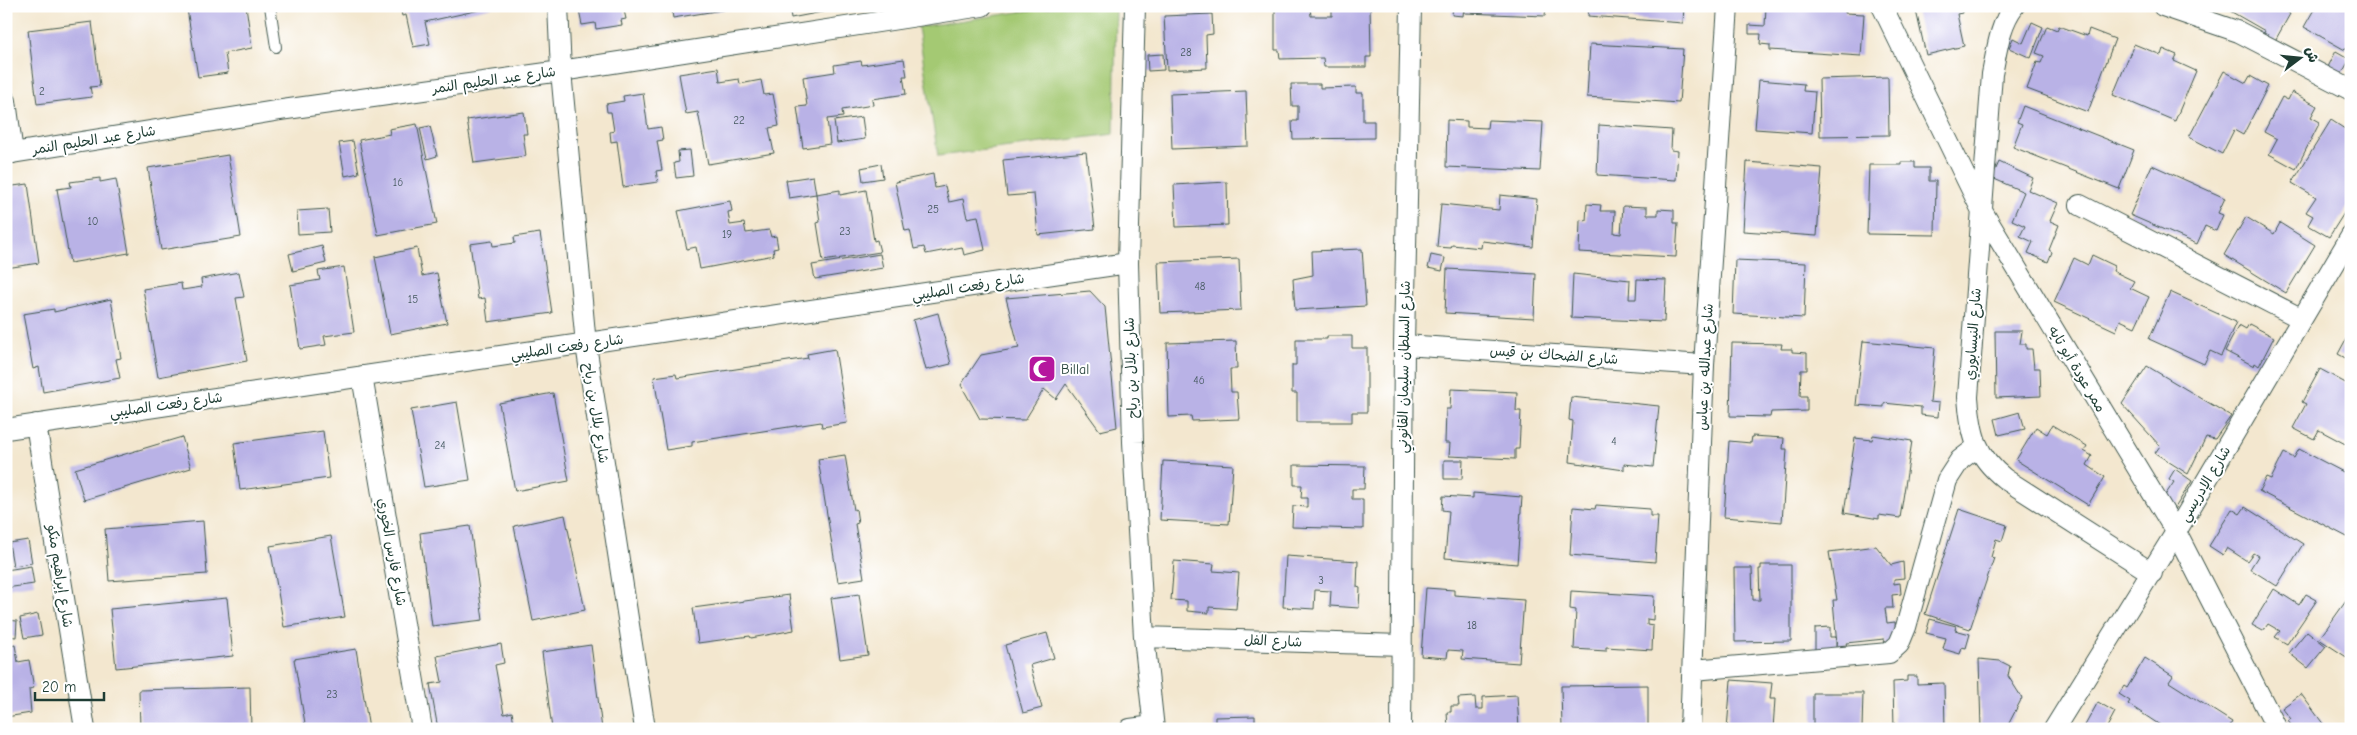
<svg xmlns="http://www.w3.org/2000/svg" width="2357" height="735" font-family="'Comic Neue','Playpen Sans Arabic',sans-serif">
<style>
.green{fill:#a4c973;stroke:#628354}
.building{fill:#b9b2e6}
.lines{fill:none;stroke-linecap:round;stroke-linejoin:round}
.lane-casing{stroke:#3f564b;stroke-width:12}
.street-casing{stroke:#3f564b;stroke-width:22}
.lane{stroke:#fff;stroke-width:10}
.street{stroke:#fff;stroke-width:20}
.labels{text-anchor:middle;dominant-baseline:central;stroke-width:4;stroke-linejoin:round;paint-order:stroke}
.number-label{font-size:11px;fill:#465a60}
.street-label{font-size:14px;fill:#1f3d34;stroke:#fff}
.poi-label{font-size:14px;fill:#1f3d34;stroke:#fff;text-anchor:start}
</style>
<rect width="100%" height="100%" fill="#fff"/>
<filter id="ink" filterUnits="userSpaceOnUse"><feTurbulence type="fractalNoise" baseFrequency=".02" numOctaves="2"/><feDisplacementMap in="SourceGraphic" scale="10" xChannelSelector="R" yChannelSelector="G"/><feConvolveMatrix kernelMatrix="1 2 1 2 8 2 1 2 1" color-interpolation-filters="sRGB"/></filter>
<filter id="wash" filterUnits="userSpaceOnUse"><feTurbulence type="fractalNoise" baseFrequency=".0096" numOctaves="4" result="noise"/><feDisplacementMap in="SourceGraphic" scale="20" xChannelSelector="R" yChannelSelector="G"/><feGaussianBlur stdDeviation="1.12" result="paint"/><feColorMatrix in="noise" values="0 0 0 0 0 0 0 0 0 0 0 0 0 0 0 0 0 1.4 0 .05"/><feComposite in="paint" operator="in"/></filter>
<g filter="url(#wash)">
<rect width="100%" height="100%" fill="#f3e7cf"/>
<path class="green" d="M1059 6H1116L1114 134 938 156 918 27Z"/>
<g id="blocks">
<path class="building" d="M209 6H246L252 48 225 53 228 73 198 77 187 9Z
M400 6H493V7L425 22 430 44 413 47 406 15 402 16Z
M578 6H623L626 19 621 20 622 25 596 29 595 23 582 25Z
M671 6H740V7L673 18Z
M781 6H848V7L791 18 790 11 782 12Z
M1332 6H1370L1371 57H1366V67H1324L1323 58 1280 59 1279 50H1275V9L1310 8 1311 16H1332Z
M1453 6H1464L1463 16 1452 15Z
M1465 6H1546L1545 16 1465 13Z
M1589 6H1684L1683 23 1588 16Z
M1766 6H1846L1845 13 1864 14 1861 56 1770 50V45L1760 44 1761 34H1749V25L1765 26Z
M1915 6H1961L1962 13 1957 14 1964 46 1926 55Z
M2233 6H2289L2286 11 2290 14 2272 46 2260 39 2265 31 2230 11Z
M2316 6H2351V40L2345 50 2304 27Z
M1212 14 1213 34 1206 35 1207 68 1167 70 1164 16Z
M92 22 100 86 90 87 92 97 37 104 28 30Z
M2032 22 2043 27 2031 58 2009 48 2013 38 2023 43Z
M2047 26 2057 30 2059 26 2087 36 2089 29 2115 39 2088 112 2027 89 2037 62 2041 63 2044 56 2036 53Z
M1590 44 1683 49 1679 103 1587 97Z
M2134 44 2161 55 2163 49 2177 55 2174 61 2196 71 2175 121 2113 95Z
M2336 51 2350 59 2339 78 2326 71Z
M1163 54 1164 70 1148 71 1147 55Z
M904 59 907 76H903L906 94 872 99 873 105 842 110 843 117 827 119 830 144 803 148 797 107 807 106 803 77 835 72 834 65 861 61 862 65Z
M718 68 720 82 739 79 740 84 761 80 764 95 773 94 779 126 769 128 774 153 708 164 698 112 686 114 679 74Z
M2224 71 2246 83 2250 76 2268 86 2243 135 2234 130 2222 154 2189 137Z
M1888 77 1889 135 1820 136 1819 79Z
M1759 80 1804 84 1803 91 1815 92 1812 133 1755 129Z
M1291 84H1320V88L1356 87V93H1363V121H1374V138L1293 139 1292 121H1298V106H1292Z
M1246 91 1248 146 1172 149 1170 94Z
M2292 92 2317 106 2311 117 2320 122 2296 169 2269 154 2277 139 2264 132 2282 97 2288 100Z
M643 93 648 129 661 127 663 140 657 141 662 170 656 171 658 182 623 187 617 141 611 142 610 132 614 131 611 112H607L606 104 624 101 623 96Z
M2023 106 2134 150 2119 189 2013 147 2022 124 2017 122Z
M524 112 527 134H523L526 156 474 163 467 120Z
M862 117 865 139 837 143 834 121Z
M1447 120 1467 121V127L1487 128 1488 120 1543 122 1540 171 1446 167Z
M2331 120 2351 133V202L2329 237 2308 225 2313 216 2306 212 2316 197 2292 183Z
M417 124 437 224 378 235 359 140 390 134 389 129Z
M1599 125 1672 130 1671 150 1678 151 1676 180 1597 175Z
M430 126 437 156 427 159 420 128Z
M353 141 359 173 345 176 339 143Z
M690 150 693 176 676 178 674 163 679 162 678 151Z
M1086 152 1095 229 1038 235 1034 194 1007 196 1003 160Z
M228 155 241 237 161 250 148 168Z
M1747 162 1822 168 1817 236 1743 231Z
M1901 162H1915V168H1929V181H1936L1935 235 1867 234 1869 165H1901Z
M1999 162 2033 178 2028 190 2058 203 2050 221 2059 225 2049 250 2052 252 2048 262 2028 253 2033 242 2020 236 2025 226 2012 220 2024 192 1992 178Z
M881 164 883 178 863 181 861 168Z
M2152 165 2225 198 2218 213 2223 215 2216 231 2205 226 2197 244 2130 215Z
M933 174 935 188 945 186 949 202 963 199 967 218 978 216 985 250 964 255 962 247 926 254 924 247 914 249 910 230 905 231 895 182Z
M813 176 816 194 789 198 786 180Z
M100 178V182L116 179 129 253 70 263 57 189 71 187 70 182Z
M1227 182 1228 225 1176 227 1174 185Z
M28 184 39 263 6 268V187Z
M840 190V195L866 190 874 241 877 240 880 252 823 261 817 223 820 222 816 194Z
M1500 195 1537 199 1533 247 1482 241 1481 248 1452 245 1451 248 1437 247 1441 204 1499 210Z
M730 201 732 211 728 212 730 225 744 223 746 233 769 230 771 237 776 236 778 248 773 249 774 255 700 269 696 247 687 249 678 211Z
M1587 204 1601 205 1600 211H1615L1614 233 1621 234 1623 206 1647 207V215H1658V209L1674 210V223H1678L1676 257 1579 252 1580 220 1586 221Z
M328 209 330 232 298 234 297 211Z
M2246 217 2274 234 2280 223 2315 245 2286 293 2224 255Z
M540 233 552 313 488 322 485 298 478 299 470 244 492 241 493 246 515 243 514 237Z
M322 246 326 263 293 271 289 254Z
M417 248 422 276 437 273 447 323 390 334 375 257Z
M1362 249 1366 306 1295 310 1293 279 1313 275 1312 251Z
M880 254 883 268 815 279 812 265Z
M1431 255 1445 258 1442 271 1428 268Z
M2092 255 2115 266 2113 271 2134 281 2130 288 2149 297 2135 327 2120 320 2116 331 2054 302 2074 258 2088 265Z
M1239 259 1241 310 1160 313 1158 262Z
M1735 260 1806 263 1804 318 1733 314Z
M344 267 354 332 324 336 326 345 300 349 290 285 320 280 318 271Z
M1447 269 1536 274 1534 318 1445 313Z
M239 272 244 297 236 298 247 361 158 377 143 289 181 283 182 290 202 287 201 279Z
M1573 274 1630 280 1629 299H1636L1637 279 1666 280 1664 322 1571 318Z
M1090 291 1105 307 1117 427 1100 431 1066 384 1056 399 1044 389 1025 420 980 419 961 385 981 355 1019 348 1006 298Z
M2170 292 2236 322 2221 356 2210 351 2204 364 2149 339Z
M111 299 121 358 116 359 120 378 43 392 39 367 33 369 23 314 54 309V312Z
M938 313 951 364 926 370 913 320Z
M2249 324 2274 337 2259 366 2255 363 2254 366 2225 351 2239 325 2246 329Z
M2351 330V361L2338 354Z
M1995 331H2022L2020 344H2026V349H2032L2034 368H2040L2041 396 1996 398Z
M1327 336H1352V348H1367V412H1352V422H1297V393H1292V365H1296V339H1327Z
M1236 341 1237 369H1230L1231 392H1237L1239 419 1192 421 1191 416 1169 417 1167 343Z
M1863 341 1935 348 1930 402 1939 403 1938 417 1921 415V407L1884 403V407L1856 405Z
M1732 343 1782 344 1781 349H1792V352L1807 353V370H1801L1800 396H1807V411L1771 412 1770 417 1730 416Z
M835 349 847 423 822 427 821 422 692 442V446L666 450 654 377 676 374 677 378 808 358 807 354Z
M2147 366 2231 416 2215 439 2206 437 2188 474 2155 453 2160 446 2122 404Z
M2320 369 2351 386V447L2319 430 2314 439 2293 428 2306 404 2302 402Z
M1451 389 1517 392 1516 411H1521L1519 449H1515V459L1449 456 1450 443H1445L1446 409H1450Z
M553 393 569 481 515 491 499 403Z
M1571 397 1659 406 1653 467 1624 464V470L1570 462 1573 421 1569 420Z
M457 402 470 480 424 487 411 410Z
M2020 412 2025 429 1999 435 1995 419Z
M2052 425 2087 446 2084 451 2092 456 2087 465 2105 477 2088 505 2016 460 2036 427 2047 434Z
M323 431 329 478 240 490 234 443Z
M1873 435 1912 441 1900 518 1879 515V519L1844 513 1855 438 1872 440Z
M1752 436 1784 438 1783 449H1787L1782 522 1724 517 1729 441 1751 443Z
M182 437 191 468 84 500 75 469Z
M2299 449 2351 476V539L2259 491 2266 477 2271 479 2284 453 2294 458Z
M845 455 854 510 856 509 858 523 855 524 864 578 838 582 818 459Z
M1444 460H1463L1462 479H1444Z
M1163 461 1233 465 1229 524 1160 520Z
M1294 465 1365 466 1364 489H1352V499H1363V529L1292 527 1293 506 1307 507V498H1301L1302 485H1294Z
M2175 469 2192 481 2173 511 2160 503 2174 482 2169 479Z
M1473 493 1522 497 1517 564 1445 558 1449 511 1442 510 1443 496 1473 498Z
M1596 505 1650 509V516H1658L1655 562 1570 555 1573 507 1595 509Z
M2245 507 2303 544 2277 586 2250 569 2258 556 2253 553 2247 561 2227 548 2223 555 2209 546 2232 509 2240 514Z
M1959 509 2007 525 2002 541 1996 539 1991 557 1994 558 1970 629 1925 614Z
M565 515 585 610 533 621 514 526Z
M203 521 207 574 109 581 105 529Z
M470 526 483 620 432 626 420 533Z
M331 536 345 617 284 627 270 546Z
M28 540 32 563 13 566 9 543Z
M1876 546 1891 565 1903 562 1904 578 1894 579V584L1900 583 1901 594 1892 595 1893 608H1885L1887 623 1895 622 1897 645 1885 646 1884 639 1846 643 1847 645 1837 646 1833 600H1837L1829 552Z
M1286 556 1358 561 1357 587 1360 588 1359 608 1330 606 1331 591 1315 590 1314 609 1283 607Z
M1174 561 1214 564 1213 571 1239 573 1236 609 1209 607V613L1187 611V601L1171 600Z
M1761 565H1791V641L1735 642 1734 568H1752L1753 600H1760L1759 569H1761Z
M31 566 34 584 6 588V570Z
M1426 588 1454 590V595L1524 600 1519 663 1462 659 1463 651 1448 650 1447 658 1421 656Z
M2274 589 2299 605 2306 594 2317 600 2287 644 2275 637 2280 631 2268 624 2263 631 2252 625Z
M1571 591 1654 596 1653 620 1647 619V625L1653 626 1652 650 1606 647V651L1574 649 1576 610 1570 609Z
M859 594 868 655 840 659 831 598Z
M2351 594V653L2348 658 2319 639Z
M789 595 794 630 751 638 750 636 698 643 693 608Z
M227 598 233 656 116 668 110 609Z
M38 614 42 635 24 638 20 618Z
M1930 619 1956 626 1955 630 1970 634 1966 648 1962 647 1960 654 1943 649 1946 638 1926 633Z
M6 620 17 621 16 637 6 636Z
M1830 627V637H1836V657H1815V628Z
M2307 631 2326 646 2308 668 2289 653Z
M1047 633 1054 658 1030 665 1042 708 1023 713 1005 645Z
M501 644 504 663 495 665 504 714 512 712 515 729H438L430 684 442 682 437 656Z
M15 645 18 662 29 660 34 688 29 689 31 713 6 717V647Z
M591 645 602 729H552L542 652Z
M356 649 369 729H306L294 659Z
M2145 658 2173 676 2169 682 2232 722 2228 729H2166L2128 704 2130 701 2119 694 2124 686 2127 688Z
M1979 659 2000 661 2010 666 2008 676 2022 698 2006 729H1981Z
M1907 676H1917V684L1944 683 1945 729H1894L1893 682 1907 681Z
M1731 680 1772 683 1770 699H1775L1773 729H1727Z
M1648 685V729H1562L1561 686Z
M250 687 251 729H140L139 690Z
M1813 693H1863L1862 729H1813Z
M2301 694 2327 729H2294L2288 721 2291 719 2282 708Z
M1517 695 1519 729H1448L1447 712H1451V706H1459L1458 698 1475 697 1476 709H1483V697Z
M2098 702 2115 712 2106 729H2083Z
M1255 716V729H1215V717Z"/>
</g>
</g>
<g filter="url(#ink)">
<use href="#blocks" fill-opacity="0" stroke="#3f564b" stroke-width="1"/>
<g class="lines">
<defs>
<path id="lane" d="M270 6 276 47"/>
<path id="street" d="M558 6 561 71 586 345 645 729
M1135 6 1128 263 1133 442 1144 637 1154 729
M1882 6 1982 211 2176 532 2277 729
M2014 6C1999 26 1997 51 1992 74L1968 397C1971 434 1975 455 2005 479L2152 573
M2163 6 2239 32 2351 90
M6 101 13 153
M6 154 281 110 561 71 982 6
M2080 205 2302 319
M1404 345 1704 365
M362 376 422 729
M36 424 85 729
M6 429 1128 263
M1144 637 1402 645
M1693 670 1889 653 1899 644 1906 627 1947 480 1960 460 1977 447
M1130 729 1153 726
M1401 729 1404 345 1411 6
M1690 729 1704 365 1728 6
M2054 729 2176 532 2351 236"/>
</defs>
<use href="#lane" class="lane-casing"/>
<use href="#street" class="street-casing"/>
<use href="#lane" class="lane"/>
<use href="#street" class="street"/>
</g>
</g>
<defs>
<symbol id="mosque-square" viewBox="-11 -11 22 22"><rect x="-9" y="-9" width="18" height="18" rx="4" fill="#b5179e" stroke="#fff"/><path d="M3.5-4.9A6 6 0 1 0 3.5 4.9A5 5 0 1 1 3.5-4.9Z" fill="#fff"/></symbol>
</defs>
<g fill-rule="evenodd">
<use href="#mosque-square" x="1026" y="353" width="32" height="32"/>
</g>
<g class="labels">
<g class="number-label">
<text x="1186" y="52">28</text>
<text x="42" y="91">2</text>
<text x="739" y="120">22</text>
<text x="398" y="182">16</text>
<text x="933" y="209">25</text>
<text x="93" y="221">10</text>
<text x="845" y="231">23</text>
<text x="727" y="234">19</text>
<text x="1200" y="286">48</text>
<text x="413" y="299">15</text>
<text x="1199" y="380">46</text>
<text x="1614" y="441">4</text>
<text x="440" y="445">24</text>
<text x="1321" y="580">3</text>
<text x="1472" y="625">18</text>
<text x="332" y="694">23</text>
</g>
<g class="street-label">
<text transform="translate(494 80) rotate(-8)">شارع عبد الحليم النمر</text>
<text transform="translate(94 140) rotate(-9)">شارع عبد الحليم النمر</text>
<text transform="translate(968 287) rotate(-9)">شارع رفعت الصليبي</text>
<text transform="translate(1973 334) rotate(-86)">شارع النيسابوري</text>
<text transform="translate(567 347) rotate(-8)">شارع رفعت الصليبي</text>
<text transform="translate(1554 355) rotate(4)">شارع الضحاك بن قيس</text>
<text transform="translate(1404 367) rotate(-89)">شارع السلطان سليمان القانوني</text>
<text transform="translate(1705 367) rotate(-87)">شارع عبدالله بن عباس</text>
<text transform="translate(1131 368) rotate(-92)">شارع بلال بن رباح</text>
<text transform="translate(2077 369) rotate(59)">ممر عودة أبو تايه</text>
<text transform="translate(166 405) rotate(-8)">شارع رفعت الصليبي</text>
<text transform="translate(596 413) rotate(81)">شارع بلال بن رباح</text>
<text transform="translate(2205 484) rotate(-59)">شارع الإدريسي</text>
<text transform="translate(392 552) rotate(80)">شارع فارس الخوري</text>
<text transform="translate(60 576) rotate(81)">شارع إبراهيم منكو</text>
<text transform="translate(1273 641) rotate(2)">شارع الفل</text>
</g>
<g class="poi-label">
<text x="1061" y="369">Billal</text>
</g>
</g>
<rect width="2357" height="735" fill="none" stroke="#fff" stroke-width="25"/>
<g transform="translate(2300 58) rotate(74)" stroke="#ffffff" stroke-width="4" paint-order="stroke">
<path d="M0-4L9 19L0 12L-9 19Z" fill="#1f3d34"/>
<text y="-8" font-size="14" font-weight="bold" text-anchor="middle" fill="#1f3d34">ش</text>
</g>
<path d="M35 692v8h69v-8" fill="none" stroke="#1f3d34" stroke-width="2.5"/>
<text x="42" y="692" font-size="15" fill="#1f3d34" stroke="#ffffff" stroke-width="4" paint-order="stroke">20 m</text>
</svg>
